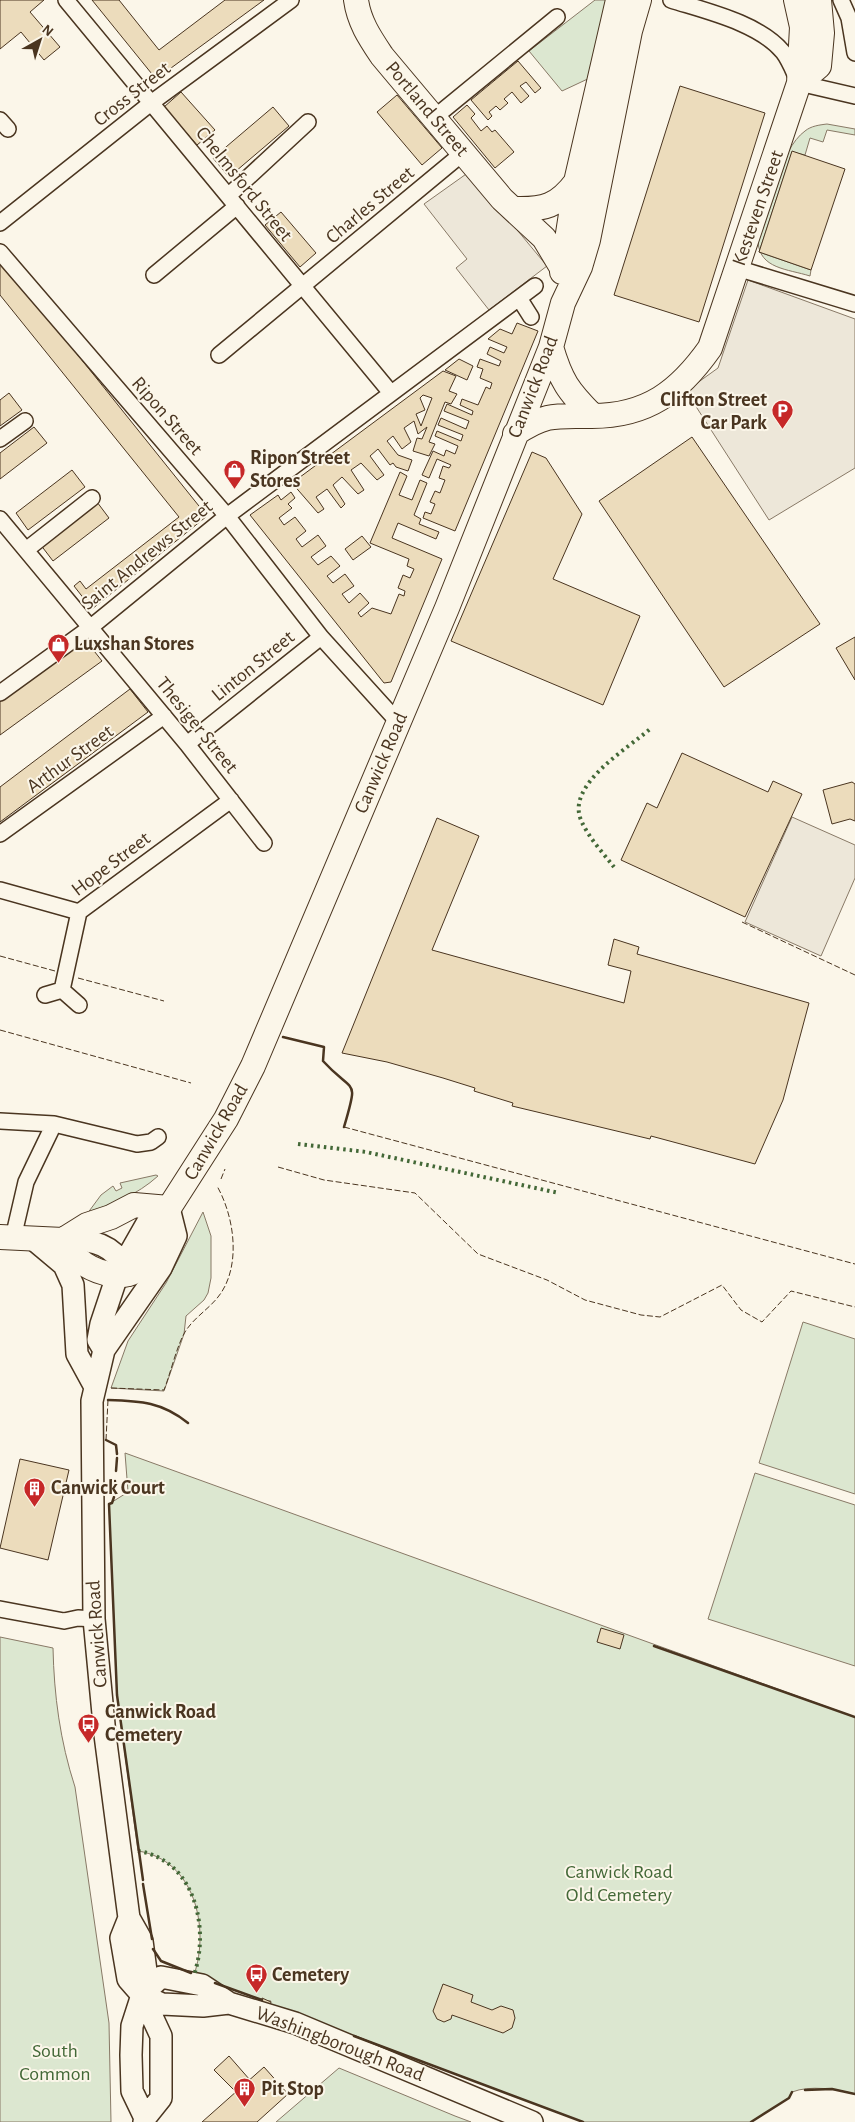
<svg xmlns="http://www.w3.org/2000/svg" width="855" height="2122" font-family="'Alegreya Sans',sans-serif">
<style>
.green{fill:#dce7d0;stroke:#887966}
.parking{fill:#ede7d9;stroke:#887966}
.building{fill:#ecdcbc;stroke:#4a3520;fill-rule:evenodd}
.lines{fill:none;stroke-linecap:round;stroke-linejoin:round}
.street-casing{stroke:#4a3520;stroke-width:18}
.secondary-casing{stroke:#4a3520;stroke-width:24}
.primary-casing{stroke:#4a3520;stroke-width:26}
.street{stroke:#fbf6e9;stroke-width:15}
.secondary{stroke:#fbf6e9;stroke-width:21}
.primary{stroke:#fbf6e9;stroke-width:24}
.hedge{stroke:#436837;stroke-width:4;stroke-dasharray:2.5 4;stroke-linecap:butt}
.fence{stroke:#4a3520;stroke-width:1;stroke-dasharray:6 2.5;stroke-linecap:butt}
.wall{stroke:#4a3520;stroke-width:2.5}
.labels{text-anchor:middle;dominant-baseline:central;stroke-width:4;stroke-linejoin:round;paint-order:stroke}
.street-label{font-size:20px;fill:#4a3520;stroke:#fbf6e9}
.poi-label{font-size:20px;font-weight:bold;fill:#4a3520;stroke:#fbf6e9;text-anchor:start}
.park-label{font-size:20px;fill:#436837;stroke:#fbf6e9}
</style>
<rect width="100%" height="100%" fill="#fbf6e9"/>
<path class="green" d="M595 0H615L594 76 562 91 529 51Z
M827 124 855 129V135L827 130 823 142 810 138 805 155 792 152 759 252 811 270 810 276C788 269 759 269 758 241 767 211 780 149 805 131 811 126 819 125 827 124Z
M156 1175 158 1176C137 1195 113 1204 87 1214L101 1195 113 1186 116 1191 122 1188 120 1183Z
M203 1212 211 1236V1278L208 1293 204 1300 186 1316 184 1334 164 1391 111 1388 128 1341 166 1283Z
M803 1322 855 1339V1494L759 1463Z
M125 1453 855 1717V2094C836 2089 810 2085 792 2092L789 2098 751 2122H583L270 2004 271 2001 262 2000 194 1975C210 1928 195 1860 138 1851L117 1695 109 1504 128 1492Z
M755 1473 855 1505V1666L708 1619Z
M0 1637 53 1648C54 1695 60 1741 75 1787L109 2023 111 2122H0Z
M339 2068 455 2116 471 2122H276Z"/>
<path class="parking" d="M469 172 547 266 489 310 456 268 467 259 424 204Z
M748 280 855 319V468L769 520 686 391 718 368Z
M792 817 855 845V878L821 956 745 922Z"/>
<path class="building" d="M0 0H44L30 12 60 47 44 60 21 32 0 49Z
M92 0H119L159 50 225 0H264L156 79Z
M518 61 541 88 535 93 526 82 520 86 529 96 521 103 512 92 504 99 508 103 500 110 496 106 489 112 492 116 488 120 471 100Z
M680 86 765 113 699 322 614 295Z
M181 92 215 130 197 145 164 107Z
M397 95 442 148 422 165 377 112Z
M467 105 475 114 471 118 481 131 487 126 492 132 495 130 514 152 495 168 453 117Z
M273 107 289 126 229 177 213 158Z
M792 151 845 169 811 270 759 252Z
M281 212 316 253 300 267 265 225Z
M0 258 207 516 92 609 74 586 80 581 86 589 179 517 0 295Z
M517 323 538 331 455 531 423 518 425 512 431 514 435 504 430 502 435 491 440 493 445 480 439 478 443 466 449 468 451 465 437 459 429 478 422 475 433 451 444 456 446 450 455 454 458 446 435 436 437 431 461 441 463 435 438 425 441 418 466 429 469 421 444 411 447 404 472 415 473 411 460 405 462 399 478 405 486 387 490 389 492 383 480 378 483 369 477 367 480 359 499 366 501 361 487 354 490 347 504 353 507 347 488 339 500 329 512 334Z
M459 359 473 366 467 380 445 370Z
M443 371 456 376 449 391 457 394 451 404 445 402 429 442 435 444 429 456 413 451 417 438 422 439 427 427 418 434 414 421 404 428 411 442 402 449 393 436 387 441 398 455 412 460 408 471 396 467 393 463 390 465 378 449 370 456 384 475 377 480 361 463 351 470 364 490 358 494 342 477 333 485 345 504 341 508 327 489 316 497 324 509 318 513 292 483ZM423 395 432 398 421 426 416 414 425 410 420 398Z
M9 393 22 410 0 426V400Z
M34 427 47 443 0 479V453Z
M692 437 820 624 724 687 599 501Z
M532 452 546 458 582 514 553 579 640 616 603 705 451 641Z
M72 470 85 487 28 530 16 513Z
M400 472 407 476 399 495 412 500 420 480 427 483 414 515 421 519 419 524 439 532 436 539 398 523 392 538 442 559 391 682 384 683 250 515 278 495 281 500 291 492 295 498 288 504 292 508 279 518 284 525 295 517 306 531 296 539 302 547 318 535 326 546 311 557 318 565 331 556 340 566 327 576 333 583 345 574 354 586 342 594 349 603 360 593 369 603 358 613 361 617 372 608 391 614 399 594 404 596 405 591 398 588 403 575 410 578 414 569 407 566 409 559 370 543Z
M97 502 109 518 53 561 40 544Z
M362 536 371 547 353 560 345 549Z
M83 637 102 661 0 735V700Z
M855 637V680L836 648Z
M130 689 148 712 0 822V787Z
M682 753 768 792 773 781 802 794 745 917 621 860 647 803 657 808Z
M852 782 855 784V821L850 819 832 824 823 790Z
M437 818 479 836 432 950 624 1003 631 971 608 965 614 939 639 947 637 954 809 1003 783 1100 755 1164 651 1136 650 1139 512 1106 513 1103 474 1091 475 1088 443 1078 387 1062 342 1053Z
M20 1459 69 1470 48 1560 0 1548Z
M601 1628 624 1635 620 1649 597 1642Z
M443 1984 473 1995 471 2002 492 2010 501 2006 513 2010 515 2018 512 2028 503 2033 452 2015 451 2019 444 2022 437 2019 433 2011Z
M262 1998 271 2002 270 2006 261 2003Z
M229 2056 250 2080 236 2092 214 2070Z
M264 2067 288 2094 257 2122H202Z"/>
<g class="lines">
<defs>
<path id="street" d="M66 0 391 393
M671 0C706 11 759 23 783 52 790 61 794 73 799 83L855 96
M841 0 849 18 855 53
M435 117 557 17
M0 120 8 129
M228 196 308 122
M0 223 151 103 291 0
M0 252 227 516 321 637 398 722
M737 268 855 304
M154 275 237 206
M519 298 531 317
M219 355 463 153
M0 439 25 421
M0 519 187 744 264 843
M26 550 92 498
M0 693 91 627 227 516 535 286
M187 744 321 637
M0 834 164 716
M0 890 79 912
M62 990 79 1005
M45 995 62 990 79 912 231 800
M0 1121 54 1124 137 1144 151 1142 158 1137
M13 1238 26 1182 54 1124
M0 1609 64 1621 78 1618 94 1619"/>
<path id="secondary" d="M33 1239 64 1265 73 1285 77 1354 95 1387
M63 1240C93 1238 117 1245 128 1275
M104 1350 98 1340 101 1324 117 1276 150 1218 169 1208 176 1236 161 1268 104 1350 92 1401 94 1619 105 1735 129 1918 142 1941 146 1971 142 1995 132 2026 131 2055 132 2091 145 2118 144 2122
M129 1918 121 1938 128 1979 142 1995 161 2036V2098L145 2118
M142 1995 162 2004 203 2006 229 2003 295 2023 532 2122
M142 1995 161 1977 202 1985 229 2003"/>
<path id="primary" d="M356 0C359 22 370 38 382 56L502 199 544 238 562 268
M799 83 819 66 822 33 819 0
M514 209C544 210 558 206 576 182
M562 272 576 182 618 0
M551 347C561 381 568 391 593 416
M515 434C546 413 556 416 592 416 647 416 679 392 710 348L799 83 802 27 796 0
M0 1237 63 1240
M63 1240C68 1246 72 1254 78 1259 91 1271 120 1281 135 1271L164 1226 169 1208 226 1119 253 1066 447 608 551 347 563 303 580 267 588 240 630 31 639 0
M63 1240 87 1225 111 1217 134 1205 169 1208"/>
</defs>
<use href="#street" class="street-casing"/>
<use href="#secondary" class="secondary-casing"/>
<use href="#primary" class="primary-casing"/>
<use href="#street" class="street"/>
<use href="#secondary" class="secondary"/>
<use href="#primary" class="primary"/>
<path class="hedge" d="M614 867C603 853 588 837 581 820 566 785 627 749 650 729
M298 1144 366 1152 559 1193
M138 1851C195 1860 210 1928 194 1975"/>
<path class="fence" d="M742 922 855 975
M0 956 55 971
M78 978 164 1001
M0 1030 191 1083
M344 1127 855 1264
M278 1167 324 1180 415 1193 478 1254 547 1280 585 1300 641 1315 660 1317 722 1285 741 1310 762 1322 791 1291 855 1307
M221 1179 225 1169
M111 1388 164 1390C170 1375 177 1345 185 1332 194 1317 211 1308 221 1293 241 1263 234 1216 217 1186
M106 1440 108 1400"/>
<path class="wall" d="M283 1037 324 1047 323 1061C354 1095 359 1076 344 1127
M108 1400C141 1401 162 1402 188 1423
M106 1440 116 1445 117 1454
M116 1471 117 1458
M114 1493 115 1481
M114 1497 112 1503 109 1504 117 1695 143 1880
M654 1646 855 1717
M143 1884 152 1939
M153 1949 161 1961 191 1973
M215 1983 262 2000
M354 2036 583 2122
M805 2090 832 2089 855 2094
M751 2122 789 2098 792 2092"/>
</g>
<defs>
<symbol id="parking-pin" viewBox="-11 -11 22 30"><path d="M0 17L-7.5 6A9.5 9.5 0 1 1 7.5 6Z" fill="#c62828" stroke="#fbf6e9"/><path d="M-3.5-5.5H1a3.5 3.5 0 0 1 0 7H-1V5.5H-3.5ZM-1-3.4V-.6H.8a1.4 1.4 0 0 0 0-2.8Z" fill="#fff"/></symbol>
<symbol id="shop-pin" viewBox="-11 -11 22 30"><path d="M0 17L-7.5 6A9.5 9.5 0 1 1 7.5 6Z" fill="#c62828" stroke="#fbf6e9"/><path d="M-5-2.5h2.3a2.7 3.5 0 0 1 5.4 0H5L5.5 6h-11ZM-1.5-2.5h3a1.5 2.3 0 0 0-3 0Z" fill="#fff"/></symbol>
<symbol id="building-pin" viewBox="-11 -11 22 30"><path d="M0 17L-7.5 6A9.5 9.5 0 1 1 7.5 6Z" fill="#c62828" stroke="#fbf6e9"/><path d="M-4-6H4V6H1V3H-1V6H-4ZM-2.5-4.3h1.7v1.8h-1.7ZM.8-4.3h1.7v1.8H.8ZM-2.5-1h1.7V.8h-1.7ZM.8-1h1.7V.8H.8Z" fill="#fff"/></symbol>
<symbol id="bus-pin" viewBox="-11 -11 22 30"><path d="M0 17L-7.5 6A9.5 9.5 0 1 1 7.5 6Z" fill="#c62828" stroke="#fbf6e9"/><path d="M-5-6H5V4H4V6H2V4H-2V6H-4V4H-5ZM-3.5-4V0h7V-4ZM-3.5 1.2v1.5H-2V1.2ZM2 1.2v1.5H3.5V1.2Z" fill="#fff"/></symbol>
</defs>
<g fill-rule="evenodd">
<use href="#parking-pin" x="770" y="398" width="25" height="34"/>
<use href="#shop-pin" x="222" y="458" width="25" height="34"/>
<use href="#shop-pin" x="46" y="632" width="25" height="34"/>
<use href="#building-pin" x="22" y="1476" width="25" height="34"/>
<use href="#bus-pin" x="76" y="1712" width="25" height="34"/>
<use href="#bus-pin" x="244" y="1962" width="25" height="34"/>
<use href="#building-pin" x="232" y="2076" width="25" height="34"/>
</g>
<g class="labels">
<g class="street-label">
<text transform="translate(132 94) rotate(-38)">Cross Street</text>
<text transform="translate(427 109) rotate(50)">Portland Street</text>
<text transform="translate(244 184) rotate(51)">Chelmsford Street</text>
<text transform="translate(370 205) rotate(-40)">Charles Street</text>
<text transform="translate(758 208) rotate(-71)">Kesteven Street</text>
<text transform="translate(533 387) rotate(-69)">Canwick Road</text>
<text transform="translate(167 416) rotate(49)">Ripon Street</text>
<text transform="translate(147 555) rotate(-39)">Saint Andrews Street</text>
<text transform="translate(253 666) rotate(-39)">Linton Street</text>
<text transform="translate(197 725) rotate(51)">Thesiger Street</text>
<text transform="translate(70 759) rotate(-36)">Arthur Street</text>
<text transform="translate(381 763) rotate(-67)">Canwick Road</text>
<text transform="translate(111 864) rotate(-37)">Hope Street</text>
<text transform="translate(216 1132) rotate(-60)">Canwick Road</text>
<text transform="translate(97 1634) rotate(-94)">Canwick Road</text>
<text transform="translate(340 2044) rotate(21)">Washingborough Road</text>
</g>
<g class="poi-label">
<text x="767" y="400" text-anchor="end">Clifton Street<tspan x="767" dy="23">Car Park</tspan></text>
<text x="250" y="458">Ripon Street<tspan x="250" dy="23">Stores</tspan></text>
<text x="74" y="644">Luxshan Stores</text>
<text x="51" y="1488">Canwick Court</text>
<text x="105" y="1712">Canwick Road<tspan x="105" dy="23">Cemetery</tspan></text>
<text x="272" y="1975">Cemetery</text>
<text x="261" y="2089">Pit Stop</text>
</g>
<g class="park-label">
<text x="619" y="1872">Canwick Road<tspan x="619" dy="23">Old Cemetery</tspan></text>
<text x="55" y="2051">South<tspan x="55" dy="23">Common</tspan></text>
</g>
</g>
<g transform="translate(40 40) rotate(39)" stroke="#fbf6e9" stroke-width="4" paint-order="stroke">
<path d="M0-4L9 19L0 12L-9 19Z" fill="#4a3520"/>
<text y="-8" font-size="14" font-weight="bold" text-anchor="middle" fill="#4a3520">N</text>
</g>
</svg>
